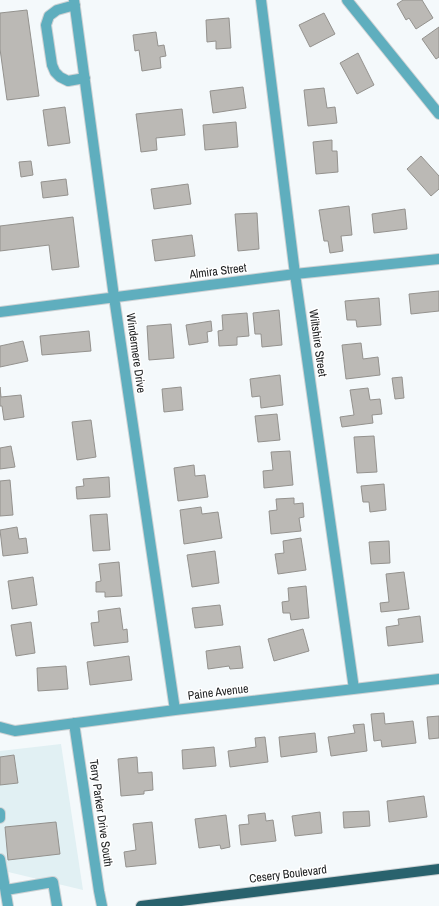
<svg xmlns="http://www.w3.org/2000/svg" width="439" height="906" font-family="'Archivo Narrow',sans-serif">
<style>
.built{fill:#e1f0f3}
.building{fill:#bbb9b5;stroke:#94928e}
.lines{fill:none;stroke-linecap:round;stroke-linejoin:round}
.minor-casing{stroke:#ced2d4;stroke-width:12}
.major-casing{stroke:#ced2d4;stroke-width:12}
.minor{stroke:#5faebe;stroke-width:10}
.major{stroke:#29626d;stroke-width:10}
.labels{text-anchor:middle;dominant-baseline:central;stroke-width:3;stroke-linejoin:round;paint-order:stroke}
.street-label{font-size:12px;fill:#212324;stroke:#fff}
</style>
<rect width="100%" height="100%" fill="#f4f9fb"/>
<path class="built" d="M61 744 83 890 0 870V751Z"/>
<path class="building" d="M403 0H422L433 18 416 29 409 18 406 20 397 4Z
M27 10 39 96 7 100 0 49V13Z
M324 13 335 34 310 47 299 25Z
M229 18 231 48 216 49V41L207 42 206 20Z
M439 27V57L436 59 422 39Z
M156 32 158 46 164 45 166 56 160 57 161 68 142 71 139 50 135 51 133 35Z
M358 53 374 85 357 94 340 63Z
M243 87 246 108 213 113 210 91Z
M324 88 327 108 335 107 337 123 308 126 304 90Z
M65 107 70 143 48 146 43 110Z
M182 109 185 135 156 138 157 150 141 152 136 114Z
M236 122 238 147 205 150 203 125Z
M332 140V151H337L338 172 316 174 313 142Z
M421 156 439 176V189L431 196 407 169Z
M31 161 33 175 21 177 19 162Z
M66 179 68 195 43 198 41 182Z
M188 184 191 204 154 209 151 189Z
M349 206 352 235 341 236 343 251 330 253 328 241H324L319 210Z
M405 209 407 229 374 233 372 214Z
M257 213 259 249 238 251 235 214Z
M73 217 79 267 52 270 49 245 0 251V226Z
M192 235 195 256 155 261 152 240Z
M439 291V311L411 314 409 294Z
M379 298 381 325 357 327 356 320H347L345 301Z
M279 310 282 345 262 347 261 334H255L253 313Z
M247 313 249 336 237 337V345L219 346 218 331 223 330 222 315Z
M211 321 212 331 207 332 208 342 189 345 186 325Z
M171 324 174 358 149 360 147 326Z
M89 331 91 351 42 355 40 336Z
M23 341 28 361 0 367V346Z
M361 343 363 359 378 357 380 375 346 379 342 345Z
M280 375 283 405 261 408 260 396 252 397 250 379Z
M402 377 404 398 395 399 392 378Z
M0 387 1 397 21 395 24 417 4 420 2 406H0Z
M181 387 183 410 164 412 162 389Z
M368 388 370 400 380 399 382 414 372 415 373 423 342 427 340 417 354 415 350 390Z
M277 414 280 440 258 442 255 416Z
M91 420 96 457 77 460 72 422Z
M374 436 377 472 357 473 354 437Z
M11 446 15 467 0 469V448Z
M290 451 293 485 264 488 263 471 273 470 271 452Z
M194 465 195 476 205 475 208 497 178 501 174 468Z
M109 477 110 497 77 499 76 487 84 486 83 479Z
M10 480 13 515 0 516V481Z
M384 484 386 510 370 512 369 502H363L361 486Z
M294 498V504L303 503 304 517 299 518 301 531 271 534 269 511 277 510 276 499Z
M201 507 202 514 218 512 222 538 184 544 180 510Z
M107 514 110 550 93 551 90 515Z
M17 527 19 539 26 538 28 553 3 556 0 530Z
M301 538 306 570 278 574 275 554 284 553 283 541Z
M389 541 390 563 371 564 369 542Z
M215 551 219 583 192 587 187 555Z
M119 562 122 596 105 597V592H96V582L101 581 99 564Z
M404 572 409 609 381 612 380 603 389 602 386 574Z
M33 577 37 605 12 609 8 581Z
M306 586 309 618 291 620 290 613H283L282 602 289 601 288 588Z
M220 605 223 625 195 628 192 608Z
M120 608 123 630 127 629 128 642 94 646 91 623 99 622 98 611Z
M420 616 423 642 388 646 386 627 399 625 398 619Z
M31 622 35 653 16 656 11 625Z
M303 629 309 651 274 661 268 639Z
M240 646 243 668 230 669 229 666 208 669 206 651Z
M129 656 132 680 90 685 87 662Z
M66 666 68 689 38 691 37 668Z
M384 713 385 724 413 721 416 743 382 747 381 740 374 741 371 714Z
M439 716V738L429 739 427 717Z
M364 724 367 751 331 756 328 737 355 733 353 725Z
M315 733 317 752 281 757 279 737Z
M265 737 268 762 230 767 228 751 256 747 255 738Z
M214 747 216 766 183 769 182 750Z
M14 755 18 783 0 785V757Z
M137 757 138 773 152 772 153 790 144 791V794L121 796 118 759Z
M424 796 427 817 389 822 387 801Z
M369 811 370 826 344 828 343 812Z
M320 812 322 833 295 836 292 816Z
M265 813 266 821 273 820 276 841 241 845 239 825 249 824 248 815Z
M226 815 230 847 221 849 220 845 199 848 195 819Z
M56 822 60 854 8 860 5 827Z
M152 822 156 864 126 867 124 852 136 850 133 824Z"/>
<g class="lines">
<defs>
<path id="minor" d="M74 0 114 297 175 710
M261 0 295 274 354 689
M347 0 439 114
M75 5 57 10 49 16 46 25 52 65 55 72 60 77 68 81 85 78
M0 312 295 274 439 259
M74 723 99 891 102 906
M0 727 15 731 175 710 439 679
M0 813V818
M0 859 8 906
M6 890 53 882 57 906"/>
<path id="major" d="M141 906 439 869"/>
</defs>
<use href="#minor" class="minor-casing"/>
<use href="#major" class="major-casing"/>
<use href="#minor" class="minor"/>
<use href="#major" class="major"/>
</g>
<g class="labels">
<g class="street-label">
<text transform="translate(218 271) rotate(-7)">Almira Street</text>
<text transform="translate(318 343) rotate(82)">Wiltshire Street</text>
<text transform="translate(136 353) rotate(82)">Windermere Drive</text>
<text transform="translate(218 692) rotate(-7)">Paine Avenue</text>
<text transform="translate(101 813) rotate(82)">Terry Parker Drive South</text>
<text transform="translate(288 874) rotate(-7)">Cesery Boulevard</text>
</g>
</g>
</svg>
